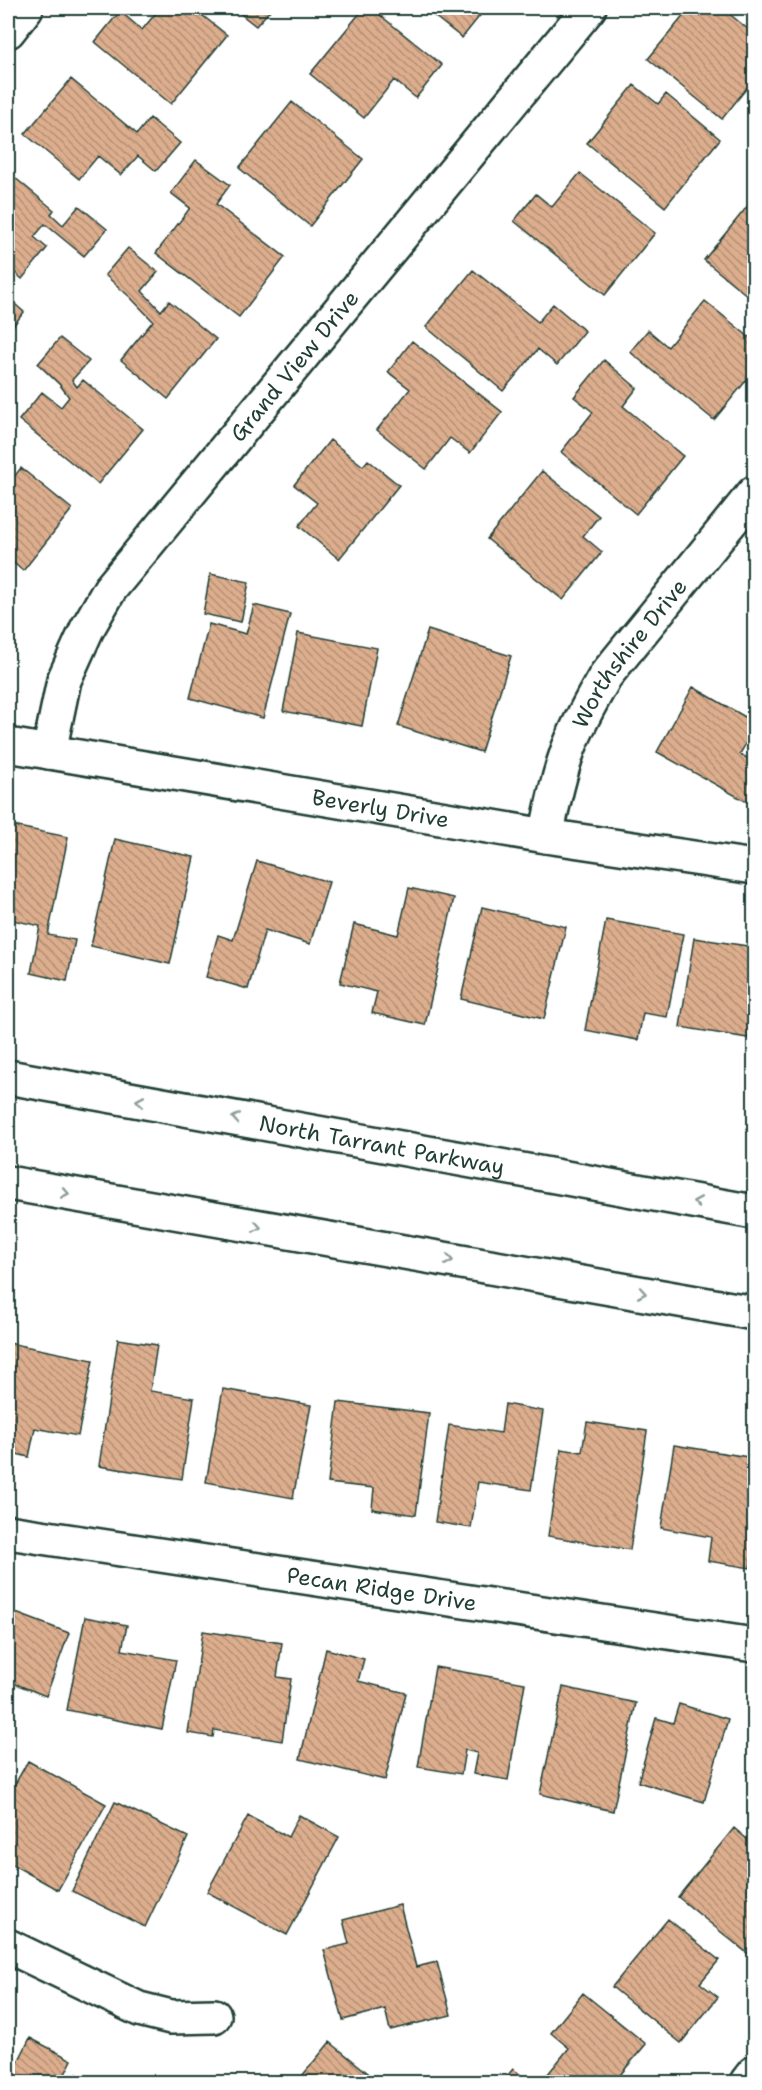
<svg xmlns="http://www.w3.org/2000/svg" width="762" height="2090" font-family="'Shantell Sans',sans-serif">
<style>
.building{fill:url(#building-back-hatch);stroke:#1f3d34;stroke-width:1.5}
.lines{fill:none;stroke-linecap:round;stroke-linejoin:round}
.minor-casing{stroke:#1f3d34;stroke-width:38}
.primary-casing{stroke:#1f3d34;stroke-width:38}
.minor{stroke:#fff;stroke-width:33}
.primary{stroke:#fff;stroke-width:33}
.oneway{stroke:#8f9e9a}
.labels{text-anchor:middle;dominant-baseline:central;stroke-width:5;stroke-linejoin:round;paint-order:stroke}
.street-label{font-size:22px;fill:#1f3d34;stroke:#fff}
</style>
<defs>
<pattern id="building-back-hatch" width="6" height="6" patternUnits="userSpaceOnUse" patternTransform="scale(1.5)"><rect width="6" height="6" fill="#ddae8e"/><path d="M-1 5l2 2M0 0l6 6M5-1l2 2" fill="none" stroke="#b38f75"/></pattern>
</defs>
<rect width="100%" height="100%" fill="#fff"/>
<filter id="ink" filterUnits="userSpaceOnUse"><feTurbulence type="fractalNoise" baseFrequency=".0167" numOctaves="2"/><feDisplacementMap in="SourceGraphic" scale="12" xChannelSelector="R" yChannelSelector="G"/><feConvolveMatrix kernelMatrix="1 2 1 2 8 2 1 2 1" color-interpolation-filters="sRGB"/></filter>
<g filter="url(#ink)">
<path class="building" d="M160 8H193L227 35 171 104 95 42 120 11 142 30Z
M233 8H272L256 26Z
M364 8H371L442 65 416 98 394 80 364 118 310 74Z
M424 8H486L462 38Z
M690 8H722L754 34V79L722 119 648 59Z
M71 79 137 134 150 118 180 143 156 171 138 156 121 175 98 156 79 179 25 134Z
M634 85 658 104 666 94 720 139 665 207 587 143Z
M292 102 363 159 310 226 239 168Z
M196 160 230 185 216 204 285 257 239 317 156 253 190 208 171 193Z
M8 172 54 210 51 214 63 225 79 206 107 229 84 256 45 224 34 237 47 248 22 279 8 266Z
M580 173 655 233 605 295 514 221 536 194 552 207Z
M754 198V301L704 260Z
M128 248 158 272 142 291 161 311 169 301 216 339 168 399 121 360 153 321 130 297 105 275Z
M473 270 538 322 553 304 585 331 557 365 538 349 503 391 426 327Z
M8 298 24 312 8 332Z
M705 301 754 341V371L714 420 630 352 648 330 668 347Z
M60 338 89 361 72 380 77 387 83 380 143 429 98 484 19 420 42 392 61 407 69 397 60 385 38 364Z
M412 341 502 412 470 453 450 438 426 469 377 430 410 389 388 372Z
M604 360 637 388 623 406 683 456 636 514 561 452 593 412 574 397Z
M330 440 363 466 368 460 399 485 339 559 299 526 317 503 294 485Z
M21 468 72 509 23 571 8 558V473L13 478Z
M542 471 599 516 583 536 602 552 563 600 487 539Z
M210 574 249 582 241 622 203 614Z
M254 605 290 614 263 718 190 698 209 624 246 634Z
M428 630 511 656 481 752 398 726Z
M298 633 377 648 362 726 283 711Z
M693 687 754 722V729L740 754 754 762V788L747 802 657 752Z
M8 825 68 837 48 935 75 940 67 981 31 973 40 926 8 919Z
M115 839 194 857 170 964 91 946Z
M257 861 329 882 310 944 265 930 248 989 206 977 218 935 233 940Z
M409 888 454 898 425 1025 372 1013 377 992 340 983 354 924 398 935Z
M482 907 566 927 544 1019 461 999Z
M606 920 683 934 667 1017 643 1013 638 1040 585 1030Z
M694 938 754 947V1039L680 1027Z
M118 1339 157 1345 150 1391 194 1398 182 1479 99 1466Z
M9 1343 93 1360 78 1436 35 1428 29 1457 8 1452Z
M223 1389 311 1405 293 1498 206 1482Z
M338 1402 429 1413 416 1515 372 1509 374 1488 328 1483Z
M505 1404 543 1411 531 1490 478 1482 471 1528 435 1522 449 1425 501 1433Z
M587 1422 647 1431 630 1550 548 1536 561 1449 582 1452Z
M674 1445 754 1458V1541L750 1568 708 1561 711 1537 661 1528Z
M8 1610 69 1633 46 1696 8 1681Z
M85 1617 127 1625 122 1650 176 1660 162 1729 67 1710Z
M203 1631 282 1643 277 1677 291 1679 282 1741 214 1730 213 1737 188 1733Z
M326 1649 364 1659 358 1681 406 1693 385 1780 300 1759Z
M435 1667 525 1683 508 1780 473 1774 477 1753 465 1750 461 1774 418 1767Z
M563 1687 636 1703 613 1811 540 1794Z
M679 1704 728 1719 704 1802 638 1782 656 1718 673 1723Z
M28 1761 106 1804 58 1890 8 1862V1789L11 1791Z
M115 1802 188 1837 145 1927 72 1891Z
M299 1815 339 1837 287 1935 207 1892 248 1816 288 1837Z
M734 1828 754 1845V1953L752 1957 678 1897Z
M400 1905 416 1967 437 1962 451 2015 390 2030 385 2009 343 2020 324 1950 349 1944 343 1920Z
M668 1919 719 1960 700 1983 718 1997 681 2043 612 1987Z
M583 1993 646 2044 615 2081 616 2082H557L547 2075 569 2048 551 2033Z
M30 2038 72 2060 61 2082H8V2056L18 2062Z
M330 2042 379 2082H297Z
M513 2069 530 2082H502Z
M77 2074 93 2082H72Z"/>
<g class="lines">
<defs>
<g id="minor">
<path d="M8 31 26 8"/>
<path id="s1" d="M8 745 546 836 754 867"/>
<path id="s2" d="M49 752 64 680 87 629 110 589 589 8"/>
<path id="s3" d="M546 836C552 807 558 778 568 750 578 724 592 699 606 675L754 493"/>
<path id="s4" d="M8 1532 754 1645"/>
<path d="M8 1946 139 2009 171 2017 214 2016"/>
<path d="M747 2082 754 2073"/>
</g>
<g id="primary">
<path id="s5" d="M8 1077 754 1212"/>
<path d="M8 1183 754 1313"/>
</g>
</defs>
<use href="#minor" class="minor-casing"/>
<use href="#primary" class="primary-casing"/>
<use href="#minor" class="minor"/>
<use href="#primary" class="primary"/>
</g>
<defs><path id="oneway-chevron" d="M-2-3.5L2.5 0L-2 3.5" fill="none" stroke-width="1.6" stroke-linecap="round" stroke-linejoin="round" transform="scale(1.5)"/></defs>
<g class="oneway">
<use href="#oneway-chevron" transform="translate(140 1101) rotate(-170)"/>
<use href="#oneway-chevron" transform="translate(236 1118) rotate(-170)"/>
<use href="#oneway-chevron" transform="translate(65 1193) rotate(10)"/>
<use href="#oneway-chevron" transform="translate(697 1202) rotate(-170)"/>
<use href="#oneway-chevron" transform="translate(257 1227) rotate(10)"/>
<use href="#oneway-chevron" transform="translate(449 1260) rotate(10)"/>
<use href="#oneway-chevron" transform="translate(642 1293) rotate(10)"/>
</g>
</g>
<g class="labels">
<g class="street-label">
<text stroke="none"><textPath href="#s2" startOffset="465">Grand View Drive</textPath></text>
<text stroke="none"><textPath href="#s3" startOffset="204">Worthshire Drive</textPath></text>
<text stroke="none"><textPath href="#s1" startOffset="378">Beverly Drive</textPath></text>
<text stroke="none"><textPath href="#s5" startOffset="380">North Tarrant Parkway</textPath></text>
<text stroke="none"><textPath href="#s4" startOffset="378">Pecan Ridge Drive</textPath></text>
</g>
</g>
<rect width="762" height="2090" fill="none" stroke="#fff" stroke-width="30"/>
<rect x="15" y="15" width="732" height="2060" fill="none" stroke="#1f3d34" stroke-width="2" filter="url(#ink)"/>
</svg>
